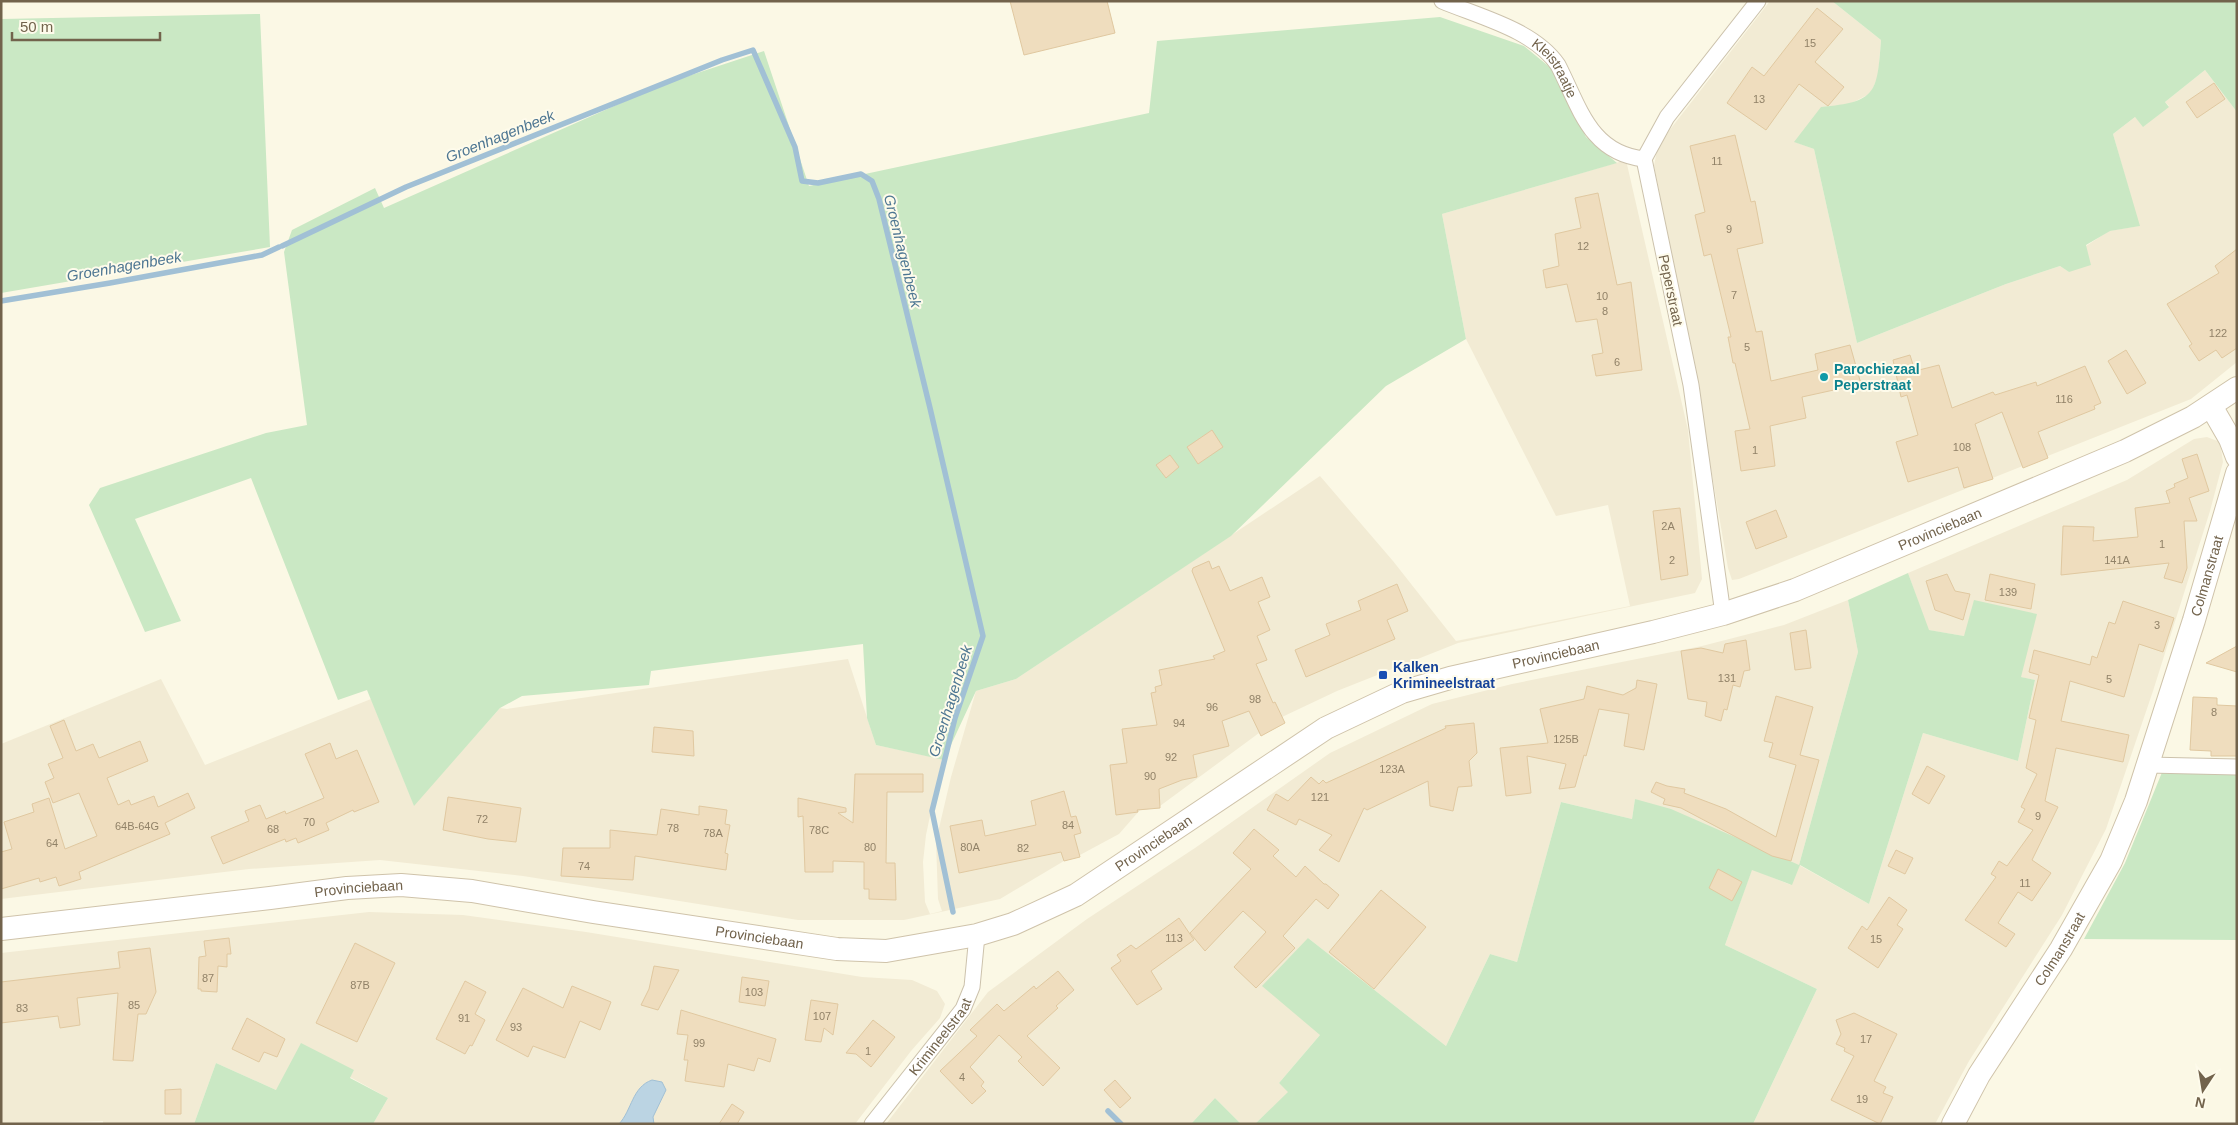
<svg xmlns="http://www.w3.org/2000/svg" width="2238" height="1125" font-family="Arial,sans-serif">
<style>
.residential{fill:#f2ebd4}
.green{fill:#cae8c4}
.water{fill:#bbd4e3;stroke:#a1c0d5}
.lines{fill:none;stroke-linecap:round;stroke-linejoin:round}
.stream{stroke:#a1c0d5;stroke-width:5.5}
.building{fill:#efddbe;stroke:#e0c8a0}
.street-casing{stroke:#ccc2ac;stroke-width:17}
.secondary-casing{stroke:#cfc3aa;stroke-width:24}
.street{stroke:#fff;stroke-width:15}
.secondary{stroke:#fff;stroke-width:22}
.culture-dot{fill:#0f9aa8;stroke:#fefbeb;stroke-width:2}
.transit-dot{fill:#1a4fb4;stroke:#fefbeb;stroke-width:2}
.labels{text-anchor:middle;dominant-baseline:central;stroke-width:4;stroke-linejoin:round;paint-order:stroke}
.number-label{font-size:11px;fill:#918268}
.street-label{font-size:14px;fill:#72634c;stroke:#fefbeb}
.culture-label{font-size:14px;font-weight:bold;fill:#0d838f;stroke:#fefbeb;text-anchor:start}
.transit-label{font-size:14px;font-weight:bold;fill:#164399;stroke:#fefbeb;text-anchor:start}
.water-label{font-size:15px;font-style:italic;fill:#4d7692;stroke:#fefbeb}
</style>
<rect width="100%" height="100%" fill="#fbf8e5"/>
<path class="residential" d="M1770 1H1832L1881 40 1878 76 1871 93 1850 104 1795 142 1814 149 1857 343 2006 284 2060 266 2069 272 2086 246 2109 231 2139 226 2113 134 2135 117 2144 126 2169 106 2165 102 2205 70 2237 112V362L2191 399 1739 579 1732 580 1728 568 1693 364 1654 166 1658 145Z
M1626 160 1688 430 1702 579 1695 593 1458 643 1337 691 1282 717 1285 723 1261 736 1259 733 1160 806V808L1140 810 1119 834 1080 855 1064 861 1000 899 904 920H798L523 876 380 860 249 869 1 899V744L161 679 205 765 371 699 414 805 500 708 507 709 848 659 876 745 942 759 926 835 923 862 925 902 930 914 942 911 938 899 936 841 951 777 976 691 1016 679 1320 476 1393 561 1456 641 1630 606 1608 505 1556 516 1466 339 1442 214Z
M2207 437 2220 442 2223 462 2210 511 2153 691 2106 829 2062 915 1969 1061 1935 1124H1753L1817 989 1725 945 1752 869 1791 885 1635 799 1632 819 1561 802 1517 962 1490 954 1446 1046 1308 938 1320 1035 1279 1083 1289 1092 1255 1124H1241L1215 1098 1191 1124H886L988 992 1087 919 1195 848 1330 753 1432 704 1512 684 1702 646 1784 625 1848 600 1858 652 1799 865 1869 904 1923 733 2018 761 2035 680 2020 677 1964 636 1928 630 1908 573 2127 480 2194 439Z
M369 912 463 915 586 932 862 977 912 980 937 991 945 1004 940 1018 911 1051 855 1124H373L388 1098 350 1077 354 1070 276 1090 216 1063 194 1124H103V1121L1 1124V953Z"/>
<path class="green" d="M1832 1H2237V112L2205 70 2165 102 2169 107 2143 127 2135 117 2113 134 2140 226 2110 231 2086 245 2091 265 2069 272 2060 266 2006 284 1857 343 1814 149 1794 142 1821 107C1877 102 1877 93 1881 40Z
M260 14 270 247 1 293V19Z
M1440 17 1524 46 1552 69 1586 137 1617 163 1442 214 1466 339 1386 386 1231 536 1016 679 976 691 944 760 876 745 867 718 863 644 651 671 649 685 522 696 500 708 414 806 367 690 338 700 251 478 135 519 181 621 145 632 89 505 100 488 266 433 307 425 284 252 292 230 375 188 384 208 664 84 764 51 809 186 1149 113 1157 41Z
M1908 573 1929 630 1964 636 1974 600 2037 614 2021 677 2035 680 2018 761 1923 733 1869 904 1800 865 1792 885 1752 870 1725 945 1817 989 1753 1124H1255L1288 1092 1279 1083 1320 1035 1262 986 1308 938 1446 1046 1490 954 1517 962 1561 802 1632 819 1635 799 1671 809 1799 865 1858 652 1848 600Z
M2165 765 2237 770V940L2084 939 2125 863Z
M301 1043 354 1070 350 1078 388 1098 373 1124H194L216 1063 276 1090Z
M1215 1098 1241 1124H1191Z"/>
<path class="water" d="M652 1080 662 1082 666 1090 653 1117 654 1124H619C632 1110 632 1087 652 1080Z"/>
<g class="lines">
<path class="stream" d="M282 246 406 187 722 60 753 50 795 147 802 181 818 183 861 174 872 181 879 199 930 408 983 636 955 718 932 811 953 912
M1 301 110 283 262 255 279 247
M1108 1111 1121 1124"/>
</g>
<path class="building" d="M1010 1H1107L1115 33 1024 55Z
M1817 8 1843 29 1815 62 1844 87 1828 106 1799 84 1766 130 1727 103 1752 67 1764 76Z
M2214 83 2225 99 2197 118 2186 102Z
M1735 135 1751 202 1755 201 1763 243 1737 249 1756 332 1762 331 1771 381 1818 370 1815 354 1850 345 1861 384 1802 397 1806 418 1770 426 1775 466 1741 471 1735 431 1750 429 1735 363H1733L1728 337H1731L1711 254 1704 256 1695 215 1705 212 1690 146Z
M1598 193 1617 285 1631 282 1642 370 1596 376 1592 355 1603 353 1597 319 1576 322 1567 284 1546 288 1543 270 1559 266 1555 234 1581 228 1575 198Z
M2237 249V348L2222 358 2216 350 2199 361 2189 346 2192 344 2167 304 2219 273 2215 266Z
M2126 350 2146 383 2127 394 2108 361Z
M1910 355 1915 371 1939 365 1952 408 1993 392 1995 395 2036 382 2037 386 2085 366 2101 403 2094 406 2095 409 2038 432 2048 458 2023 468 2002 412 1975 424 1993 479 1964 488 1958 467 1908 482 1896 442 1918 435 1907 395 1901 397 1893 360Z
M1212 430 1223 447 1198 464 1187 447Z
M2197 454 2209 491 2189 498 2197 521H2184L2187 568 2182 583 2164 578 2169 563 2061 575 2063 526 2094 527 2093 541 2138 537 2135 508 2170 503 2166 491 2175 487 2174 484 2188 478 2182 459Z
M1170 455 1179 467 1166 478 1156 465Z
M1680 508 1688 575 1661 580 1653 511Z
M1776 510 1787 537 1756 549 1746 522Z
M1209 561 1212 569 1219 566 1230 591 1262 577 1270 597 1258 602 1270 630 1257 636 1267 660 1256 664 1273 703 1275 702 1285 723 1261 736 1249 711 1222 721 1229 746 1193 755 1197 777 1182 780 1159 789 1160 808 1137 810 1138 812 1116 815 1110 765 1127 763 1122 729 1157 725 1151 693 1156 692 1155 687 1162 685 1159 670 1215 659 1213 656 1225 651 1192 571 1193 568Z
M1947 574 1955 591 1970 594 1963 620 1935 610 1926 581Z
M1990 574 2035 584 2031 609 1985 600Z
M1397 584 1408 611 1387 620 1395 639 1306 677 1295 650 1330 635 1326 624 1361 610 1358 601Z
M2123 601 2174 618 2163 652 2139 644 2124 697 2070 681 2061 721 2129 735 2123 762 2056 748 2045 801 2058 807 2032 860 2051 873 2032 901 2018 892 1998 923 2015 934 2006 947 1965 920 1996 877 1991 874 1999 861 2007 866 2033 830 2018 822 2025 809 2021 807 2037 774 2026 768 2036 720 2029 718 2039 675 2029 672 2034 650 2090 665 2092 656 2097 658 2109 622 2115 624Z
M1806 630 1811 668 1795 670 1790 633Z
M1746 640 1750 670 1744 671 1740 687 1733 685 1727 710 1724 709 1721 721 1705 716 1707 702 1688 699 1681 651 1701 648 1723 653 1725 644Z
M2237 646V672L2206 663Z
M1637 680 1657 684 1644 750 1624 746 1629 714 1599 709 1586 756 1584 755 1575 787 1559 789 1566 764 1527 756 1531 793 1506 796 1500 748 1548 743 1540 709 1584 699 1587 686 1623 695 1636 688Z
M1776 696 1813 707 1800 755 1819 760 1791 861 1772 856 1681 808 1663 804 1665 799 1651 792 1656 782 1667 786 1685 789 1684 793 1726 809 1776 837 1796 765 1769 757 1773 743 1764 741Z
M2193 697 2217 698V705L2237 706V756H2211V751L2190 750Z
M64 720 76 751 93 744 99 758 140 741 148 761 107 778 118 805 129 800 131 805 154 796 158 807 188 793 195 808 165 823 170 834 79 872 81 879 59 886 56 877 40 882 39 878 1 889V852L12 849 4 822 34 812 32 804 49 798 65 849 97 836 79 793 53 803 45 782 54 778 48 764 63 758 50 726Z
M1474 723 1477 753 1469 761 1472 786 1458 787 1453 811 1430 806 1428 781 1367 810 1364 808 1339 862 1319 850 1332 835 1299 819 1296 825 1267 810 1276 794 1288 801 1311 777 1319 784 1323 780 1326 783 1446 728 1445 726Z
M654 727 693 731 694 756 652 752Z
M330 743 336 759 357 750 379 802 354 812 353 810 326 823 329 830 298 843 296 838 286 842 285 839 223 864 211 837 249 821 245 811 260 805 266 819 285 811 286 814 324 798 305 754Z
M1927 766 1945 776 1929 804 1912 794Z
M855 774H923V792H887L886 863H895L896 900 869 899V889H864V862L833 861V872H805L803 816 798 817V798L846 808V812L838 813 853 823Z
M1064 791 1071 817 1076 816 1081 833 1074 835 1080 857 1064 861 1061 852 959 873 950 826 982 820 985 836 1036 825 1031 801Z
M448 797 521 808 516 842 488 839 443 830Z
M699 806 727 810 725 824 730 825 725 853 728 854 726 870 635 856 633 880 561 876 563 848H610V830L657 835 661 809 699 815Z
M1254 829 1279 850 1273 856 1296 877 1305 866 1324 884H1326L1339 895 1328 909 1316 899 1283 936 1295 948 1256 988 1234 967 1266 932 1243 911 1205 951 1190 933 1251 869 1233 853Z
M1896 850 1913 858 1905 874 1888 866Z
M1718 869 1742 882 1732 901 1709 888Z
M1381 890 1426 927 1374 989 1329 952Z
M1889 897 1907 910 1897 925 1903 929 1878 968 1848 948 1862 926 1867 930Z
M1179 918 1194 940 1151 971 1162 989 1137 1005 1111 968 1121 961 1117 955 1131 945 1136 949Z
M229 938 231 954H227V967L218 966 217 992 201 991V989H198L199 957 206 956 204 941Z
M355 943 395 963 357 1042 316 1023Z
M150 948 156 992 146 1014H138L133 1061 113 1060 118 993 77 998 80 1025 60 1028 58 1016 1 1023V982L120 968 118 952Z
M654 966 679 970 658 1010 641 1005 649 989Z
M1058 971 1074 990 1056 1006 1058 1008 1027 1036 1060 1068 1043 1086 1018 1061 1022 1057 999 1035 970 1067 984 1082 981 1086 986 1091 972 1104 940 1071 977 1036 970 1030 997 1004 1004 1011 1034 986 1036 989Z
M742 977 769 981 765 1006 739 1002Z
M465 981 486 992 475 1014 485 1020 472 1046 470 1045 465 1054 436 1039Z
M572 986 611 1002 600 1030 580 1021 565 1058 533 1046 528 1057 496 1040 523 988 563 1008Z
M811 1000 838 1004 833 1035 824 1028 821 1042 805 1040Z
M681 1010 776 1039 770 1062 758 1058 754 1071 728 1064 724 1087 685 1081 688 1060H684L688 1035 677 1034Z
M1854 1013 1897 1034 1874 1081 1886 1087 1883 1093 1893 1097 1880 1124 1831 1100 1854 1056 1844 1051 1845 1048 1836 1044 1841 1034 1836 1020Z
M247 1018 285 1039 277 1057 264 1052 259 1062 232 1049Z
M873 1020 895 1037 871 1067 856 1054 846 1053Z
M1115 1080 1131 1098 1120 1108 1104 1090Z
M181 1089V1114H165V1090Z
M732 1104 744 1112 737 1124H719Z"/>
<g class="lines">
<defs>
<g id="street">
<path id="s1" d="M1442 1C1480 17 1534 30 1558 65 1580 108 1590 153 1644 159"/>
<path d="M1723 614 1691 385 1644 159 1667 117 1758 1"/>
<path d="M2148 765 2237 767"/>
<path id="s2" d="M872 1124 963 1009 972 987 977 935"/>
</g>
<g id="secondary">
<path d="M2211 406 2230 439 2237 457"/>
<path id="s3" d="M1 929 270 898 347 888 401 885 472 891 593 912 837 949 886 951 977 935 1013 924 1076 895 1326 728 1402 692 1450 678 1653 632 1723 614 1795 590 2125 451 2193 417 2237 388"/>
<path id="s4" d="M1953 1124 1979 1075 2061 949 2111 861 2136 801 2194 620 2237 473"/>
</g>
</defs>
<use href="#street" class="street-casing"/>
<use href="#secondary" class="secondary-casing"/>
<use href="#street" class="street"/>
<use href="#secondary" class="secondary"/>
</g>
<circle class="culture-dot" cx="1824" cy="377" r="5"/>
<rect class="transit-dot" x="1378" y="670" width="10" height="10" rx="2.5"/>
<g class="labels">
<g class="number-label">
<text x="1810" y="43">15</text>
<text x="1759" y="99">13</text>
<text x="1717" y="161">11</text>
<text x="1729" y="229">9</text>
<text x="1583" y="246">12</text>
<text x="1734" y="295">7</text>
<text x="1602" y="296">10</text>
<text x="1605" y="311">8</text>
<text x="2218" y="333">122</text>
<text x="1747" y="347">5</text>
<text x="1617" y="362">6</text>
<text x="2064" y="399">116</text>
<text x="1962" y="447">108</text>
<text x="1755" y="450">1</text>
<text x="1668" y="526">2A</text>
<text x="2162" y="544">1</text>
<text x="1672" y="560">2</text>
<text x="2117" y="560">141A</text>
<text x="2008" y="592">139</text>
<text x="2157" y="625">3</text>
<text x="1727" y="678">131</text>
<text x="2109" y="679">5</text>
<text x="1255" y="699">98</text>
<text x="1212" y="707">96</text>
<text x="2214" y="712">8</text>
<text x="1179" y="723">94</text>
<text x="1566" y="739">125B</text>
<text x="1171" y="757">92</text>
<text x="1392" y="769">123A</text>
<text x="1150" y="776">90</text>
<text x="1320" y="797">121</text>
<text x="2038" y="816">9</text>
<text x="482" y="819">72</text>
<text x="309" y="822">70</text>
<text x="1068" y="825">84</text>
<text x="137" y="826">64B-64G</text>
<text x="673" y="828">78</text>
<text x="273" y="829">68</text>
<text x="819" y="830">78C</text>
<text x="713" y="833">78A</text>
<text x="52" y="843">64</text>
<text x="870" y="847">80</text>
<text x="970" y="847">80A</text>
<text x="1023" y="848">82</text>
<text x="584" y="866">74</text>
<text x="2025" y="883">11</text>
<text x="1174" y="938">113</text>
<text x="1876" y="939">15</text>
<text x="208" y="978">87</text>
<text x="360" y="985">87B</text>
<text x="754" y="992">103</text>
<text x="134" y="1005">85</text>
<text x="22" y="1008">83</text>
<text x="822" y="1016">107</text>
<text x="464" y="1018">91</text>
<text x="516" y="1027">93</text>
<text x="1866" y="1039">17</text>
<text x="699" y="1043">99</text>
<text x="868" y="1051">1</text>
<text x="962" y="1077">4</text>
<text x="1862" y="1099">19</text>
</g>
<g class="street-label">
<text stroke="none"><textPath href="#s1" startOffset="135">Kleistraatje</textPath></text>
<text transform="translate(1671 290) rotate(78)">Peperstraat</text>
<text stroke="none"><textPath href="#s3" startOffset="2040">Provinciebaan</textPath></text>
<text stroke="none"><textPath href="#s4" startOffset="608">Colmanstraat</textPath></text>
<text stroke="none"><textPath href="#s3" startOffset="1635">Provinciebaan</textPath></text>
<text stroke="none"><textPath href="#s3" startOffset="1185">Provinciebaan</textPath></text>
<text stroke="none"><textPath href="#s3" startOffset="360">Provinciebaan</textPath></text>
<text stroke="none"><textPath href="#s3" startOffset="765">Provinciebaan</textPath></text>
<text stroke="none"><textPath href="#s4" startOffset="205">Colmanstraat</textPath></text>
<text stroke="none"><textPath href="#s2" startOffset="111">Krimineelstraat</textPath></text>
</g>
<g class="culture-label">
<text x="1834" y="369">Parochiezaal<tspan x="1834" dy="16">Peperstraat</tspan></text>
</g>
<g class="transit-label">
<text x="1393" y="667">Kalken<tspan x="1393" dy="16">Krimineelstraat</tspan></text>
</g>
<g class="water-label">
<text transform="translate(500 136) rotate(-22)">Groenhagenbeek</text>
<text transform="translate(903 251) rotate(76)">Groenhagenbeek</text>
<text transform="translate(124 266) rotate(-10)">Groenhagenbeek</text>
<text transform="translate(950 701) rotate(-73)">Groenhagenbeek</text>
</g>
</g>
<rect width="2238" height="1125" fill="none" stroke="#72634c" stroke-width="5"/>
<g transform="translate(2203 1090) rotate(192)" stroke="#fefbeb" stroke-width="4" paint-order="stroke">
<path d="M0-4L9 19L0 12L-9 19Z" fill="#72634c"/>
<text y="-8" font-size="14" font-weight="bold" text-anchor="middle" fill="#72634c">N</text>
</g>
<path d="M12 32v8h148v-8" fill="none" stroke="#72634c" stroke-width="2.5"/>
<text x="20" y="32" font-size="15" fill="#72634c" stroke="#fefbeb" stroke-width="4" paint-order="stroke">50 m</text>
</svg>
